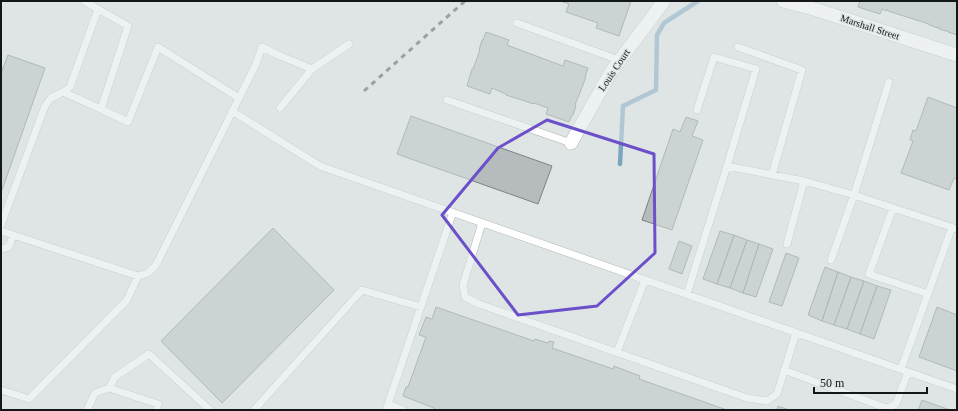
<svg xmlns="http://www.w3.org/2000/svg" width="958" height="411" font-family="'Times New Roman',serif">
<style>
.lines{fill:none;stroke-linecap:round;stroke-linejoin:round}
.stream{stroke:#7aa5be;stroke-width:4.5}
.building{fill:#b6bcbd;stroke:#7c8283}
.service-casing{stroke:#b0b6b6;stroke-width:8}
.minor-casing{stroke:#b0b6b6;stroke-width:14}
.service{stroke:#fff;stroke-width:7}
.minor{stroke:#fff;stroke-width:13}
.rail{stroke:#494d4d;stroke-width:3;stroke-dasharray:5 5;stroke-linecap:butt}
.marked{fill:none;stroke:#6c50c9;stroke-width:3;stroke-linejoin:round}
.labels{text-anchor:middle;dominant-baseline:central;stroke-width:3;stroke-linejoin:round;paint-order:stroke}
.street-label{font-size:10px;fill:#141717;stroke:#dfe5e5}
</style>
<rect width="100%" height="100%" fill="#dfe5e5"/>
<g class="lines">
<path class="stream" d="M620 164 623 106 656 90 657 35 664 23 698 1"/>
</g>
<path class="building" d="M560 1H631L619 36 596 28 598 23 566 12 569 4Z
M860 1H957V35L948 32V31H946L939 29 940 28 938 27V28L929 25V24L888 11V10H886V11L882 9 880 14 858 7Z
M486 32 509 40 507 45 563 66 565 60 588 68 585 77H586L575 105 576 106 573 115H572L569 122 546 114 548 108 534 103 533 104 525 101 506 95V94L492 88 490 94 467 86 472 69H473L480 50H479L482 40H483Z
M8 55 45 68 1 193V73Z
M928 97 957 108V179L954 178 949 190 901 173 913 141 910 140 913 130 916 131Z
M411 116 552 166 538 204 397 154Z
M686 117 698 121 692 136 703 140 672 230 642 220 673 129 680 132Z
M273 228 334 290 222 403 161 341Z
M720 231 734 235 717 284 703 279Z
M734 235 747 240 730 288 717 284Z
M747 240 759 244 743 293 730 288Z
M679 241 692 246 682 274 669 269Z
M759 244 773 249 756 297 743 293Z
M786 253 799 258 782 306 769 302Z
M825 267 838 272 822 321 808 315Z
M838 272 851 277 834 325 822 321Z
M851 277 864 281 847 329 834 325Z
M864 281 877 286 860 334 847 329Z
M877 286 891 290 874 339 860 334Z
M436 307 534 341 535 339 548 343 549 341 554 342 552 348 613 369 614 366 640 376 639 379 727 410H437L434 409V408L403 396 406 387H408L426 337 419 335 426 317 432 319Z
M937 307 957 315V371L919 357Z
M922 400 950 410H918Z
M778 406 789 410H777Z"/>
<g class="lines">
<defs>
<path id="service" d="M517 23 619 60
M738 47 802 70 772 175
M63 92 101 109 128 26 98 9
M447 100 571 143
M280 108 312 69
M101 109 128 122 158 47 239 98
M232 111 320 166 957 389
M727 166 804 181 854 195 957 229
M893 208 869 274 928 294
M482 223 463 285 465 297 479 304 747 398 767 401 777 394 796 333
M1 225 45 106 51 98 63 92 70 87 98 9 84 1
M1 231 138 276 148 273 156 265 256 64 262 47 278 55 312 69 349 44
M787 244 804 181
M1 249 9 247 13 235
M831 260 854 195 889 82
M687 294 727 166 756 69 714 57 697 110
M617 352 645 280
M901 369 952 227
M784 370 886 408 890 407 896 404 908 372
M109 388 115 377 149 354 210 410
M1 390 29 399 127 300 138 276
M388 404 403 410
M87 410 95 393 109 388 158 404 156 410
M254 410 362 290 421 307
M386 410 453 212"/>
<path id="minor" d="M783 1 814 9 957 55
M571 143 611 72 664 1"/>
</defs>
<use href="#service" class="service-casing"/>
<use href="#minor" class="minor-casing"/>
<use href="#service" class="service"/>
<use href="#minor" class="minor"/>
<path class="rail" d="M364 91 465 1"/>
</g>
<path d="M0 0H958V411H0ZM547 120 654 154 655 253 597 306 518 315 442 215 498 148Z" fill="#dfe5e5" fill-opacity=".55" fill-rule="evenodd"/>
<path class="marked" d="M547 120 654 154 655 253 597 306 518 315 442 215 498 148Z"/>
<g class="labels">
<g class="street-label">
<text transform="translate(870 27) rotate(18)">Marshall Street</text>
<text transform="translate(614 70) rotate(-56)">Louis Court</text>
</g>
</g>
<rect width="958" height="411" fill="none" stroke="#141717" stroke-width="4"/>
<path d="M814 387v6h113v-6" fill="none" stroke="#141717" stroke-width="2"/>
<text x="820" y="387" font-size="12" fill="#141717" stroke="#dfe5e5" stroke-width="3" paint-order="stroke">50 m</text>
</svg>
